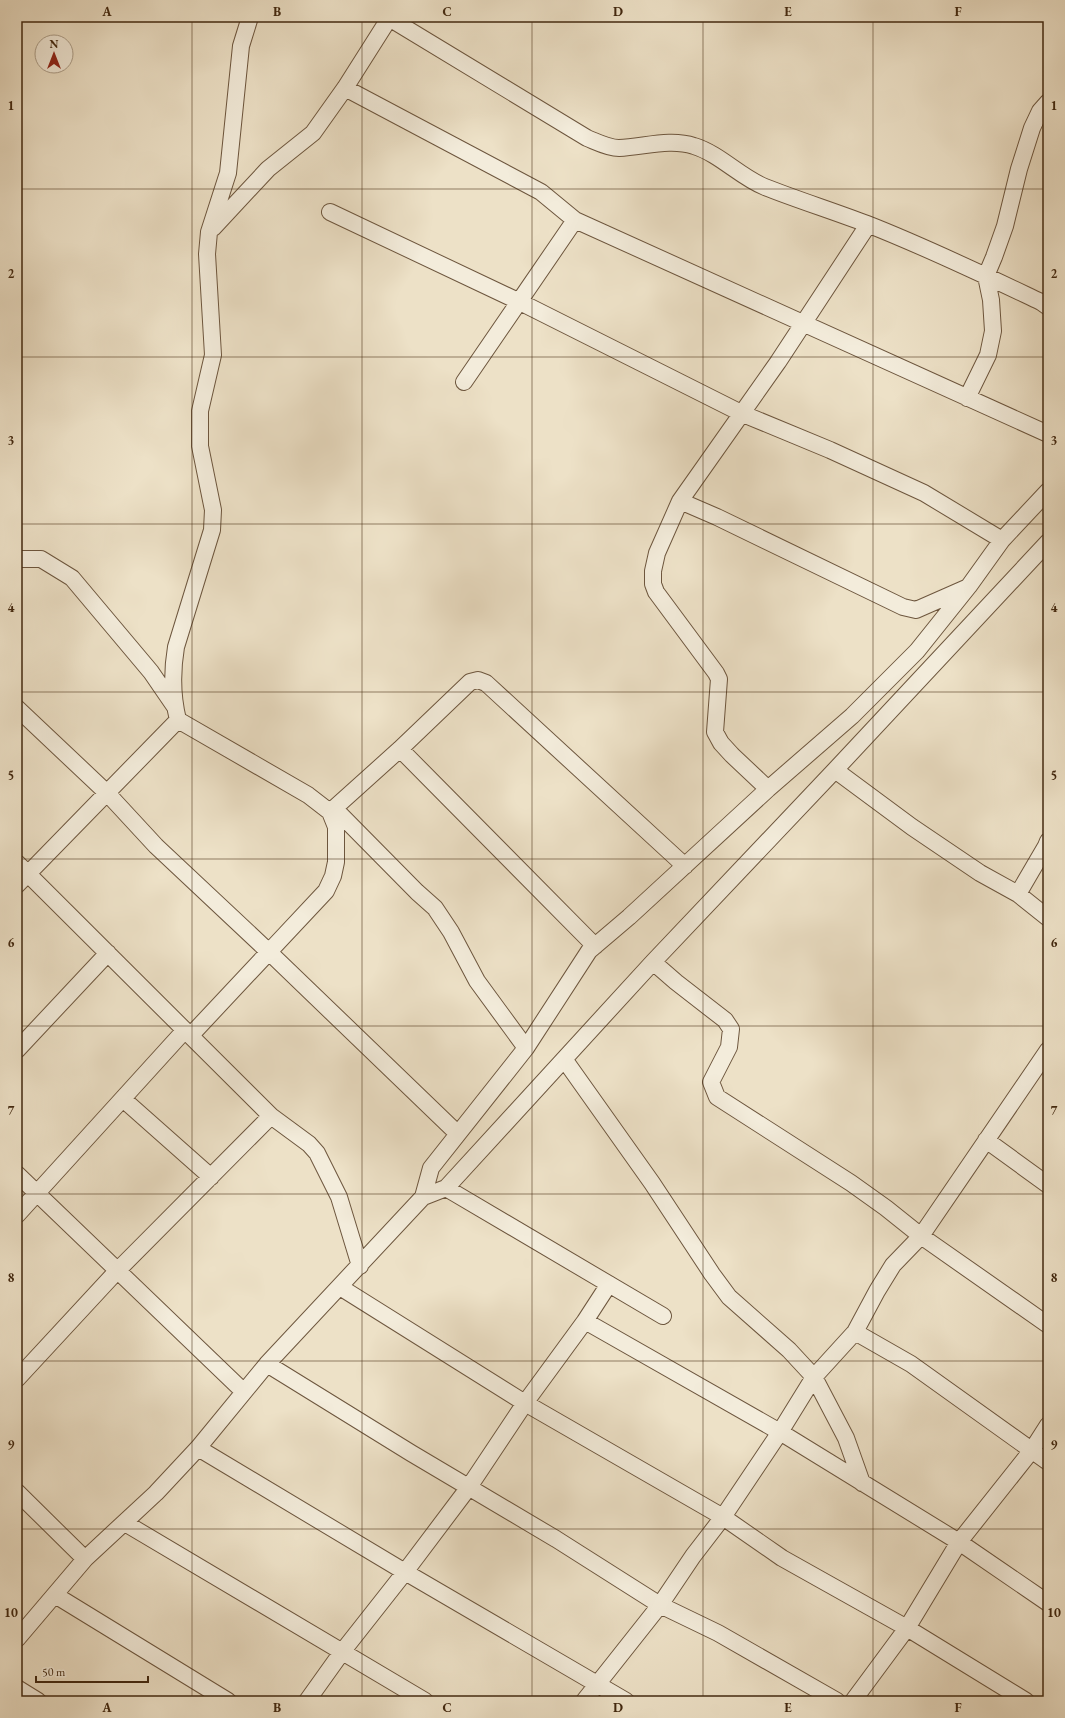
<svg xmlns="http://www.w3.org/2000/svg" width="1065" height="1718" font-family="'EB Garamond',serif">
<style>
.lines{fill:none;stroke-linecap:round;stroke-linejoin:round}
.street-casing{stroke:#6d563e;stroke-width:18}
.street{stroke:#f3ecdb;stroke-width:16}
.grid{fill:none;stroke:#422810;stroke-width:1;stroke-opacity:0.55}
.neatline{fill:none;stroke:#422810;stroke-width:1.5}
.grid-label{font-size:13px;text-anchor:middle;font-weight:bold;fill:#422810}
</style>
<rect width="100%" height="100%" fill="#ede1c7"/>
<filter id="stains"><feTurbulence type="fractalNoise" baseFrequency=".005" numOctaves="4"/><feColorMatrix values="0 0 0 0 .2 0 0 0 0 .09 0 0 0 0 .02 0 0 0 .5 -.17"/></filter>
<radialGradient id="worn" r=".72"><stop offset=".6" stop-color="#630" stop-opacity="0"/><stop offset="1" stop-color="#630" stop-opacity=".3"/></radialGradient>
<g class="lines">
<defs>
<path id="street" d="M389 18 587 138C597 142 608 148 619 148 644 147 670 138 694 146 720 154 740 177 765 187 798 200 833 211 867 224 926 247 984 275 1041 302L1048 307
M345 88 541 192 575 220 1048 434
M330 212 520 302 743 414 830 450 924 493 1002 540
M213 228 268 169 313 133 345 88 390 17
M464 382 575 220
M967 398 988 355 993 331 991 300 986 276 994 257 1005 226 1019 169 1032 128 1040 111 1048 102
M680 501 717 517 903 607 916 610 966 588
M17 559H41L72 578 151 672 175 707
M17 708 107 793 156 846 269 952 458 1134
M400 749 595 946
M835 770 912 827 980 873 1018 894 1048 918
M768 789 732 755 721 743 715 732 719 679 716 673 656 592 653 584V571L657 553 680 501 778 362 868 225
M334 808 417 892 435 908 451 932 477 981 526 1048
M330 812 400 749 470 682 478 680 486 683 685 866
M17 863 271 1116 309 1144 317 1153 339 1197 360 1266
M17 885 178 720
M1018 894 1046 846 1048 841
M653 962 676 982 725 1020 731 1029 729 1047 711 1082 717 1097 851 1183 886 1208 921 1236 1048 1325
M191 1035 326 891 333 876 336 862V827L330 812 308 795 178 720C172 696 172 671 176 647L212 530 213 510 200 446V411L213 355 207 254 209 232 228 173 241 46 250 17
M17 1050 108 953
M564 1059 652 1183 712 1274 729 1297 789 1350 814 1377 846 1438 862 1483
M123 1099 211 1177
M986 1140 1048 1185
M17 1174 244 1392
M446 1188 663 1316
M423 1197 431 1168 526 1048 589 951 629 917 768 789 852 716 917 651 969 586 1002 540 1048 491
M17 1215 185 1030
M340 1287 525 1403 723 1517 782 1558 907 1628 1026 1701
M585 1321 609 1284
M855 1332 911 1364 1048 1462
M267 1364 411 1453 556 1539 660 1605 718 1633 837 1701
M17 1379 117 1271 271 1116
M198 1448 405 1572 626 1701
M17 1492 85 1559
M125 1523 425 1701
M55 1595 228 1701
M17 1639 85 1559 156 1493 198 1448 267 1364 423 1197 446 1188 653 962 835 770 1048 542
M17 1688 38 1701
M307 1701 342 1652 405 1572 469 1487 525 1403 585 1321 780 1432 959 1542 1048 1603
M584 1701 660 1605 693 1556 723 1517 780 1432 814 1377 855 1332 877 1291 893 1265 921 1236 1048 1050
M853 1701 907 1628 959 1542 1032 1450 1048 1425"/>
</defs>
<use href="#street" class="street-casing"/>
<use href="#street" class="street"/>
</g>
<path class="grid" d="M192 17V1701M362 17V1701M532 17V1701M703 17V1701M873 17V1701M17 189H1048M17 357H1048M17 524H1048M17 692H1048M17 859H1048M17 1026H1048M17 1194H1048M17 1361H1048M17 1529H1048"/>
<rect width="1065" height="1718" fill="none" stroke="#ede1c7" stroke-width="44"/>
<g transform="translate(54 54)"><circle r="19" fill="#f3ecdb" stroke="#ac9e8a"/>
<path d="M0-3L7 15L0 10L-7 15Z" fill="#8f2418"/>
<text y="-6" font-size="11" font-weight="bold" text-anchor="middle" fill="#422810">N</text>
</g>
<path d="M36 1676v6h112v-6" fill="none" stroke="#422810" stroke-width="2"/>
<text x="42" y="1676" font-size="12" fill="#422810" stroke="#f3ecdb" stroke-width="3" paint-order="stroke">50 m</text>
<rect x="22" y="22" width="1021" height="1674" class="neatline"/>
<g class="grid-label">
<text x="107" y="16">A</text>
<text x="277" y="16">B</text>
<text x="447" y="16">C</text>
<text x="618" y="16">D</text>
<text x="788" y="16">E</text>
<text x="958" y="16">F</text>
<text x="11" y="110">1</text>
<text x="1054" y="110">1</text>
<text x="11" y="278">2</text>
<text x="1054" y="278">2</text>
<text x="11" y="445">3</text>
<text x="1054" y="445">3</text>
<text x="11" y="612">4</text>
<text x="1054" y="612">4</text>
<text x="11" y="780">5</text>
<text x="1054" y="780">5</text>
<text x="11" y="947">6</text>
<text x="1054" y="947">6</text>
<text x="11" y="1115">7</text>
<text x="1054" y="1115">7</text>
<text x="11" y="1282">8</text>
<text x="1054" y="1282">8</text>
<text x="11" y="1449">9</text>
<text x="1054" y="1449">9</text>
<text x="11" y="1617">10</text>
<text x="1054" y="1617">10</text>
<text x="107" y="1712">A</text>
<text x="277" y="1712">B</text>
<text x="447" y="1712">C</text>
<text x="618" y="1712">D</text>
<text x="788" y="1712">E</text>
<text x="958" y="1712">F</text>
</g>
<rect width="100%" height="100%" filter="url(#stains)"/>
<rect width="100%" height="100%" fill="url(#worn)"/>
</svg>
